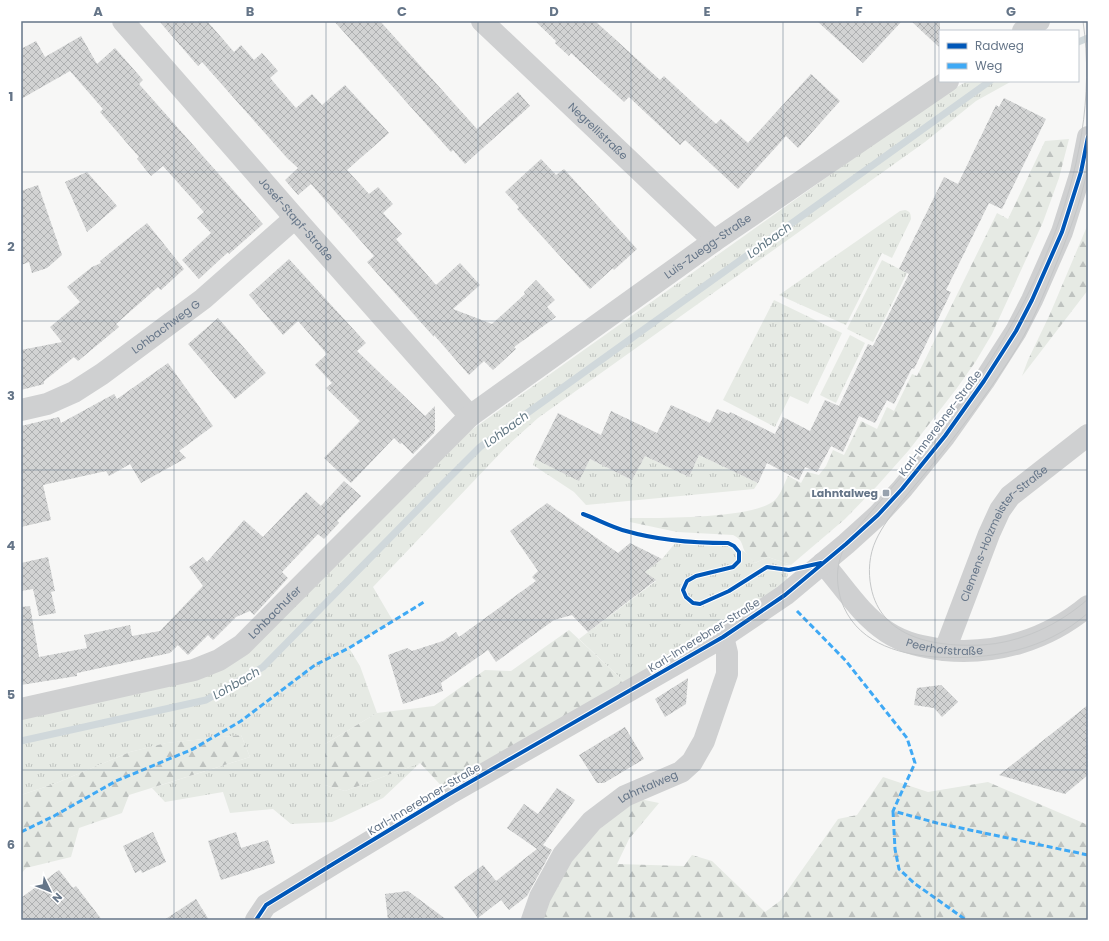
<svg xmlns="http://www.w3.org/2000/svg" width="1109" height="941" font-family="Poppins,sans-serif">
<style>
.grass{fill:url(#grass-tufts)}
.forest{fill:url(#forest-firs)}
.lines{fill:none;stroke-linecap:round;stroke-linejoin:round}
.stream{stroke:#d0d8db;stroke-width:7}
.building{fill:url(#building-cross-hatch)}
.minor{stroke:#cfd0d1;stroke-width:22}
.tertiary{stroke:#cfd0d1;stroke-width:22}
.tram{stroke:#c5c7c8;stroke-width:1}
.quiet{stroke:#3fa9f5;stroke-width:3;stroke-dasharray:6 3;stroke-linecap:butt}
.cycleway-casing{stroke:#fff;stroke-width:6}
.cycleway{stroke:#0057b8;stroke-width:4}
.grid{fill:none;stroke:#657588;stroke-width:1;stroke-opacity:0.55}
.poi-dot{fill:#98a2ae;stroke:#fff;stroke-width:1.5}
.labels{text-anchor:middle;dominant-baseline:central;stroke-width:4;stroke-linejoin:round;paint-order:stroke}
.street-label{font-size:11px;fill:#657588;stroke:#fff}
.poi-label{font-size:11px;font-weight:bold;fill:#657588;stroke:#fff;text-anchor:end}
.water-label{font-size:12px;font-style:italic;fill:#617783;stroke:#fff}
.neatline{fill:none;stroke:#657588;stroke-width:1.5}
.grid-label{font-size:13px;text-anchor:middle;font-weight:bold;fill:#657588}
</style>
<defs>
<pattern id="grass-tufts" width="24" height="20" patternUnits="userSpaceOnUse"><rect width="24" height="20" fill="#e6eae4"/><path d="M3 7l-1-3M5 7V3M7 7l1-3M15 17l-1-3M17 17v-4M19 17l1-3" fill="none" stroke="#bec2bf"/></pattern>
<pattern id="forest-firs" width="22" height="20" patternUnits="userSpaceOnUse"><rect width="22" height="20" fill="#e6eae4"/><path d="M5 1l3.5 6h-7zM16 11l3.5 6h-7z" fill="#bec2bf"/></pattern>
<pattern id="building-cross-hatch" width="8" height="8" patternUnits="userSpaceOnUse"><rect width="8" height="8" fill="#d2d3d3"/><path d="M0 0l8 8M0 8l8-8" fill="none" stroke="#aeb0b1"/></pattern>
</defs>
<rect width="100%" height="100%" fill="#f7f7f6"/>
<path class="grass" d="M967 81H1012L976 101 925 142 538 418 508 445 373 587 393 621 349 648 360 666 377 713 325 744V785L345 791 420 763 383 798 332 822 291 824 273 809 230 813 223 792 165 802 152 788 250 757 241 735 167 743 130 752 54 784 21 795V709L219 660 418 468 931 103Z
M905 210C910 211 911 214 911 219L892 258 882 253 846 325 779 295 900 211Z
M882 260 907 273 873 342 847 329Z
M774 300 842 333 808 404 790 396 775 427 723 400Z
M850 335 865 343 836 403 820 395Z
M699 455 758 483 754 489 586 505 574 492 533 465 535 459 579 480 590 459 632 480 645 456 689 477Z
M676 542 734 546 745 552 755 563 768 557 791 565 769 567 788 571 785 595 632 689 579 639 656 581 645 572 662 559Z"/>
<path class="forest" d="M1069 139 1059 178 1043 222 992 334 976 361 957 388 909 450 877 486 845 519 791 565 768 557 755 563C752 560 748 557 746 553 741 546 744 540 733 535L677 532 630 522V518C660 518 754 519 775 500 781 494 784 484 788 476L801 483 807 472 819 475 826 466 833 450 844 455 861 421 877 429 887 407 894 411 912 374 917 376 997 213 1008 219 1045 141Z
M1088 224V290L1022 376 1028 360 1050 314Z
M569 630 632 689 449 794 420 763 345 791 325 785V744L377 713 434 706 485 670 511 671Z
M241 735 250 757 129 795 122 813 79 828 71 857 26 868 21 874V795L54 784 130 752 166 743Z
M883 777 928 792 988 782 1088 825V920H532L540 897 625 796 659 803 629 839 617 864 684 866 692 855 712 861 765 912 780 901 838 819 857 815Z"/>
<g class="lines">
<path class="stream" d="M1078 42 1088 38
M21 741 206 700 263 667 437 490 480 447 990 81"/>
</g>
<path class="building" d="M159 21H207L234 52 241 45 254 60 262 53 278 71 270 78 296 108 312 94 322 105 345 85 389 133 347 170 369 194 378 187 393 204 383 213 402 234 396 239 436 285 460 263 480 285 453 309 492 324 525 294 524 292 536 280 555 300 547 307 556 317 514 347 516 349 493 370 484 361 469 375 434 335V337L367 262 374 256 311 184 298 195 285 180 298 168 287 158 202 62 198 66Z
M334 21H380L477 129 518 92 530 106 465 164 453 150 451 152Z
M535 21H595L660 80 664 76 716 124 721 119 748 143 811 74 840 101 798 148 786 136 738 189 685 140 680 145 629 97 624 102 571 53 569 56 555 43 556 41Z
M817 21H902L863 63Z
M911 21H940V48Z
M81 36 97 64 115 48 143 80 139 84 263 224 229 254 228 252 199 279 182 260 211 233 197 218 204 212 163 166 151 176 137 159 139 157 100 112 103 109 70 71 21 99V49L36 41 45 57Z
M1004 98 1046 119 1002 209 989 203 946 290 951 292 914 369 912 368 894 404 887 400 875 423 859 416 843 452 831 446 817 472 805 467 799 480 767 463 758 483 699 455 689 477 645 456 632 480 590 459 579 481 535 459 558 413 601 435 611 411 657 433 671 405 710 423 717 409 729 414 730 412 775 434 783 417 810 431 825 400 839 406 868 344 873 346 909 274 899 269 944 177 958 184 996 105 999 107Z
M541 159 556 175 564 169 637 249 614 270 613 268 590 289 517 209 519 207 505 192Z
M87 172 117 206 87 232 65 182Z
M38 185 62 255 47 268 32 273 29 262 21 265V191Z
M147 223 184 269 161 290 158 287 116 324 119 327 78 361 74 357 44 381V384L21 390V350L62 342 50 327 80 302 67 287 92 267 101 263 100 261Z
M289 259 366 343 357 351 425 416 435 406V430L434 433 413 454 402 443 400 444 394 438 351 483 324 458 360 421 326 388 332 383 315 365 327 354 298 321 283 335 249 295Z
M218 318 266 373 235 399 188 344Z
M168 363 213 426 179 451 186 458 141 483 130 464 109 476 106 471 43 485 51 520 21 527V426L59 417 61 423 114 394 117 399Z
M344 481 361 496 337 521 339 523 324 539 318 534 282 572 288 578 254 615 250 611 236 617 213 640 208 635 188 655 178 645 170 653 77 673V676L21 685V607L30 606 39 657 87 648 84 635 130 625 132 636 160 631 203 586 189 567 203 557 207 562 244 520 263 537 306 492 321 506Z
M547 503 618 553 630 543 662 559 645 572 656 580 588 632 572 615 554 620 496 662 488 650 441 683 443 691 403 704 388 655 407 648 412 651 443 641 456 632 459 637 536 581 532 577 538 571 510 531Z
M48 557 55 591 51 592 56 613 39 616 33 589 21 591V563Z
M688 678 686 704 665 717 655 699Z
M941 685 958 702 942 717 934 708 914 705 917 688Z
M1088 705V775L1065 794 999 775Z
M625 727 644 759 604 783H597L579 755Z
M557 788 575 800 543 845 552 850 527 896 509 910 501 900 478 918 454 887 483 865 496 881 537 849 507 828 524 804 538 814Z
M153 832 166 862 142 873 141 870 135 873 123 846Z
M236 832 241 848 268 840 275 863 221 880 208 841Z
M59 870 73 888 76 886 102 920H21V898Z
M408 891 447 920H388L385 894Z
M196 899 209 920H164Z"/>
<g class="lines">
<g class="minor">
<path id="s1" d="M123 21 295 218 470 416"/>
<path id="s2" d="M482 21 714 241"/>
<path d="M1023 31 1039 21"/>
<path id="s3" d="M21 410 47 404 74 392 102 374 203 299 295 218"/>
<path id="s4" d="M823 563C844 587 860 614 887 632 905 644 924 647 944 650 997 655 1047 640 1088 606"/>
<path id="s5" d="M945 650 989 534 1000 510 1010 496 1088 435"/>
<path id="s6" d="M21 709 194 670 219 660 242 645 470 416 714 241 948 81"/>
<path id="s7" d="M532 920 540 897 563 855 592 821 625 796 681 772 692 762 704 741 727 674V653L723 637"/>
</g>
<path class="tertiary" d="M256 920 266 905 333 864 449 794 723 637 785 595 846 544 878 515 902 489 945 436 984 381 1016 331 1032 300 1062 232 1081 172 1088 137"/>
<path class="tram" d="M21 21H22
M1083 21C1105 171 1024 328 932 441 912 465 891 488 871 512 859 526 845 540 840 559 836 572 837 586 841 600 855 641 895 654 935 657 990 660 1045 651 1088 613
M1088 167C1081 202 1068 236 1054 269 1043 296 1033 321 1018 346 994 385 964 425 936 460 917 484 888 514 876 540 869 555 868 572 871 587 881 639 936 647 981 645 1020 643 1059 625 1088 599"/>
<path class="quiet" d="M797 611 846 661 907 738 915 763 893 811 937 823 1088 855
M893 811 895 849 899 869 914 883 966 920
M21 832 54 816 116 781 193 749 241 721 315 665 349 648 424 602"/>
<defs>
<path id="cycleway" d="M583 514C597 519 611 527 626 531 660 541 693 543 728 543L734 546 739 552V561L733 567 696 576 687 581 683 590 686 597 693 603 700 604 729 591 767 567 789 570 821 563
M256 920 266 905 333 864 449 794 723 637 785 595 846 544 878 515 902 489 945 436 984 381 1016 331 1032 300 1062 232 1081 172 1088 137"/>
</defs>
<use href="#cycleway" class="cycleway-casing"/>
<use href="#cycleway" class="cycleway"/>
</g>
<path class="grid" d="M174 21V920M326 21V920M478 21V920M631 21V920M783 21V920M935 21V920M21 172H1088M21 321H1088M21 470H1088M21 620H1088M21 770H1088"/>
<rect class="poi-dot" x="882" y="489" width="8" height="8" rx="2"/>
<g class="labels">
<g class="street-label">
<text stroke="none"><textPath href="#s2" startOffset="160">Negrellistraße</textPath></text>
<text stroke="none"><textPath href="#s1" startOffset="263">Josef-Stapf-Straße</textPath></text>
<text stroke="none"><textPath href="#s6" startOffset="847">Luis-Zuegg-Straße</textPath></text>
<text stroke="none"><textPath href="#s3" startOffset="169">Lohbachweg G</textPath></text>
<text transform="translate(940 423) rotate(-53)">Karl-Innerebner-Straße</text>
<text stroke="none"><textPath href="#s5" startOffset="133">Clemens-Holzmeister-Straße</textPath></text>
<text stroke="none"><textPath href="#s6" startOffset="278">Lohbachufer</textPath></text>
<text transform="translate(704 635) rotate(-32)">Karl-Innerebner-Straße</text>
<text stroke="none"><textPath href="#s4" startOffset="155">Peerhofstraße</textPath></text>
<text stroke="none"><textPath href="#s7" startOffset="183">Lahntalweg</textPath></text>
<text transform="translate(424 799) rotate(-31)">Karl-Innerebner-Straße</text>
</g>
<g class="poi-label">
<text x="878" y="493">Lahntalweg</text>
</g>
<g class="water-label">
<text transform="translate(769 240) rotate(-36)">Lohbach</text>
<text transform="translate(506 429) rotate(-36)">Lohbach</text>
<text transform="translate(236 683) rotate(-30)">Lohbach</text>
</g>
</g>
<rect width="1109" height="941" fill="none" stroke="#ffffff" stroke-width="44"/>
<rect x="939" y="30" width="140" height="52" fill="#ffffff" stroke="#c1c8cf"/>
<rect x="947" y="43" width="20" height="6" fill="#0057b8" stroke="#c1c8cf"/>
<text x="975" y="50" font-size="12" fill="#657588">Radweg</text>
<rect x="947" y="63" width="20" height="6" fill="#3fa9f5" stroke="#c1c8cf"/>
<text x="975" y="70" font-size="12" fill="#657588">Weg</text>
<g transform="translate(50 891) rotate(133)" stroke="#ffffff" stroke-width="3" paint-order="stroke">
<path d="M0-3L7 15L0 10L-7 15Z" fill="#657588"/>
<text y="-6" font-size="11" font-weight="bold" text-anchor="middle" fill="#657588">N</text>
</g>
<rect x="22" y="22" width="1065" height="897" class="neatline"/>
<g class="grid-label">
<text x="98" y="16">A</text>
<text x="250" y="16">B</text>
<text x="402" y="16">C</text>
<text x="554" y="16">D</text>
<text x="707" y="16">E</text>
<text x="859" y="16">F</text>
<text x="1011" y="16">G</text>
<text x="11" y="101">1</text>
<text x="11" y="251">2</text>
<text x="11" y="400">3</text>
<text x="11" y="550">4</text>
<text x="11" y="699">5</text>
<text x="11" y="849">6</text>
</g>
</svg>
